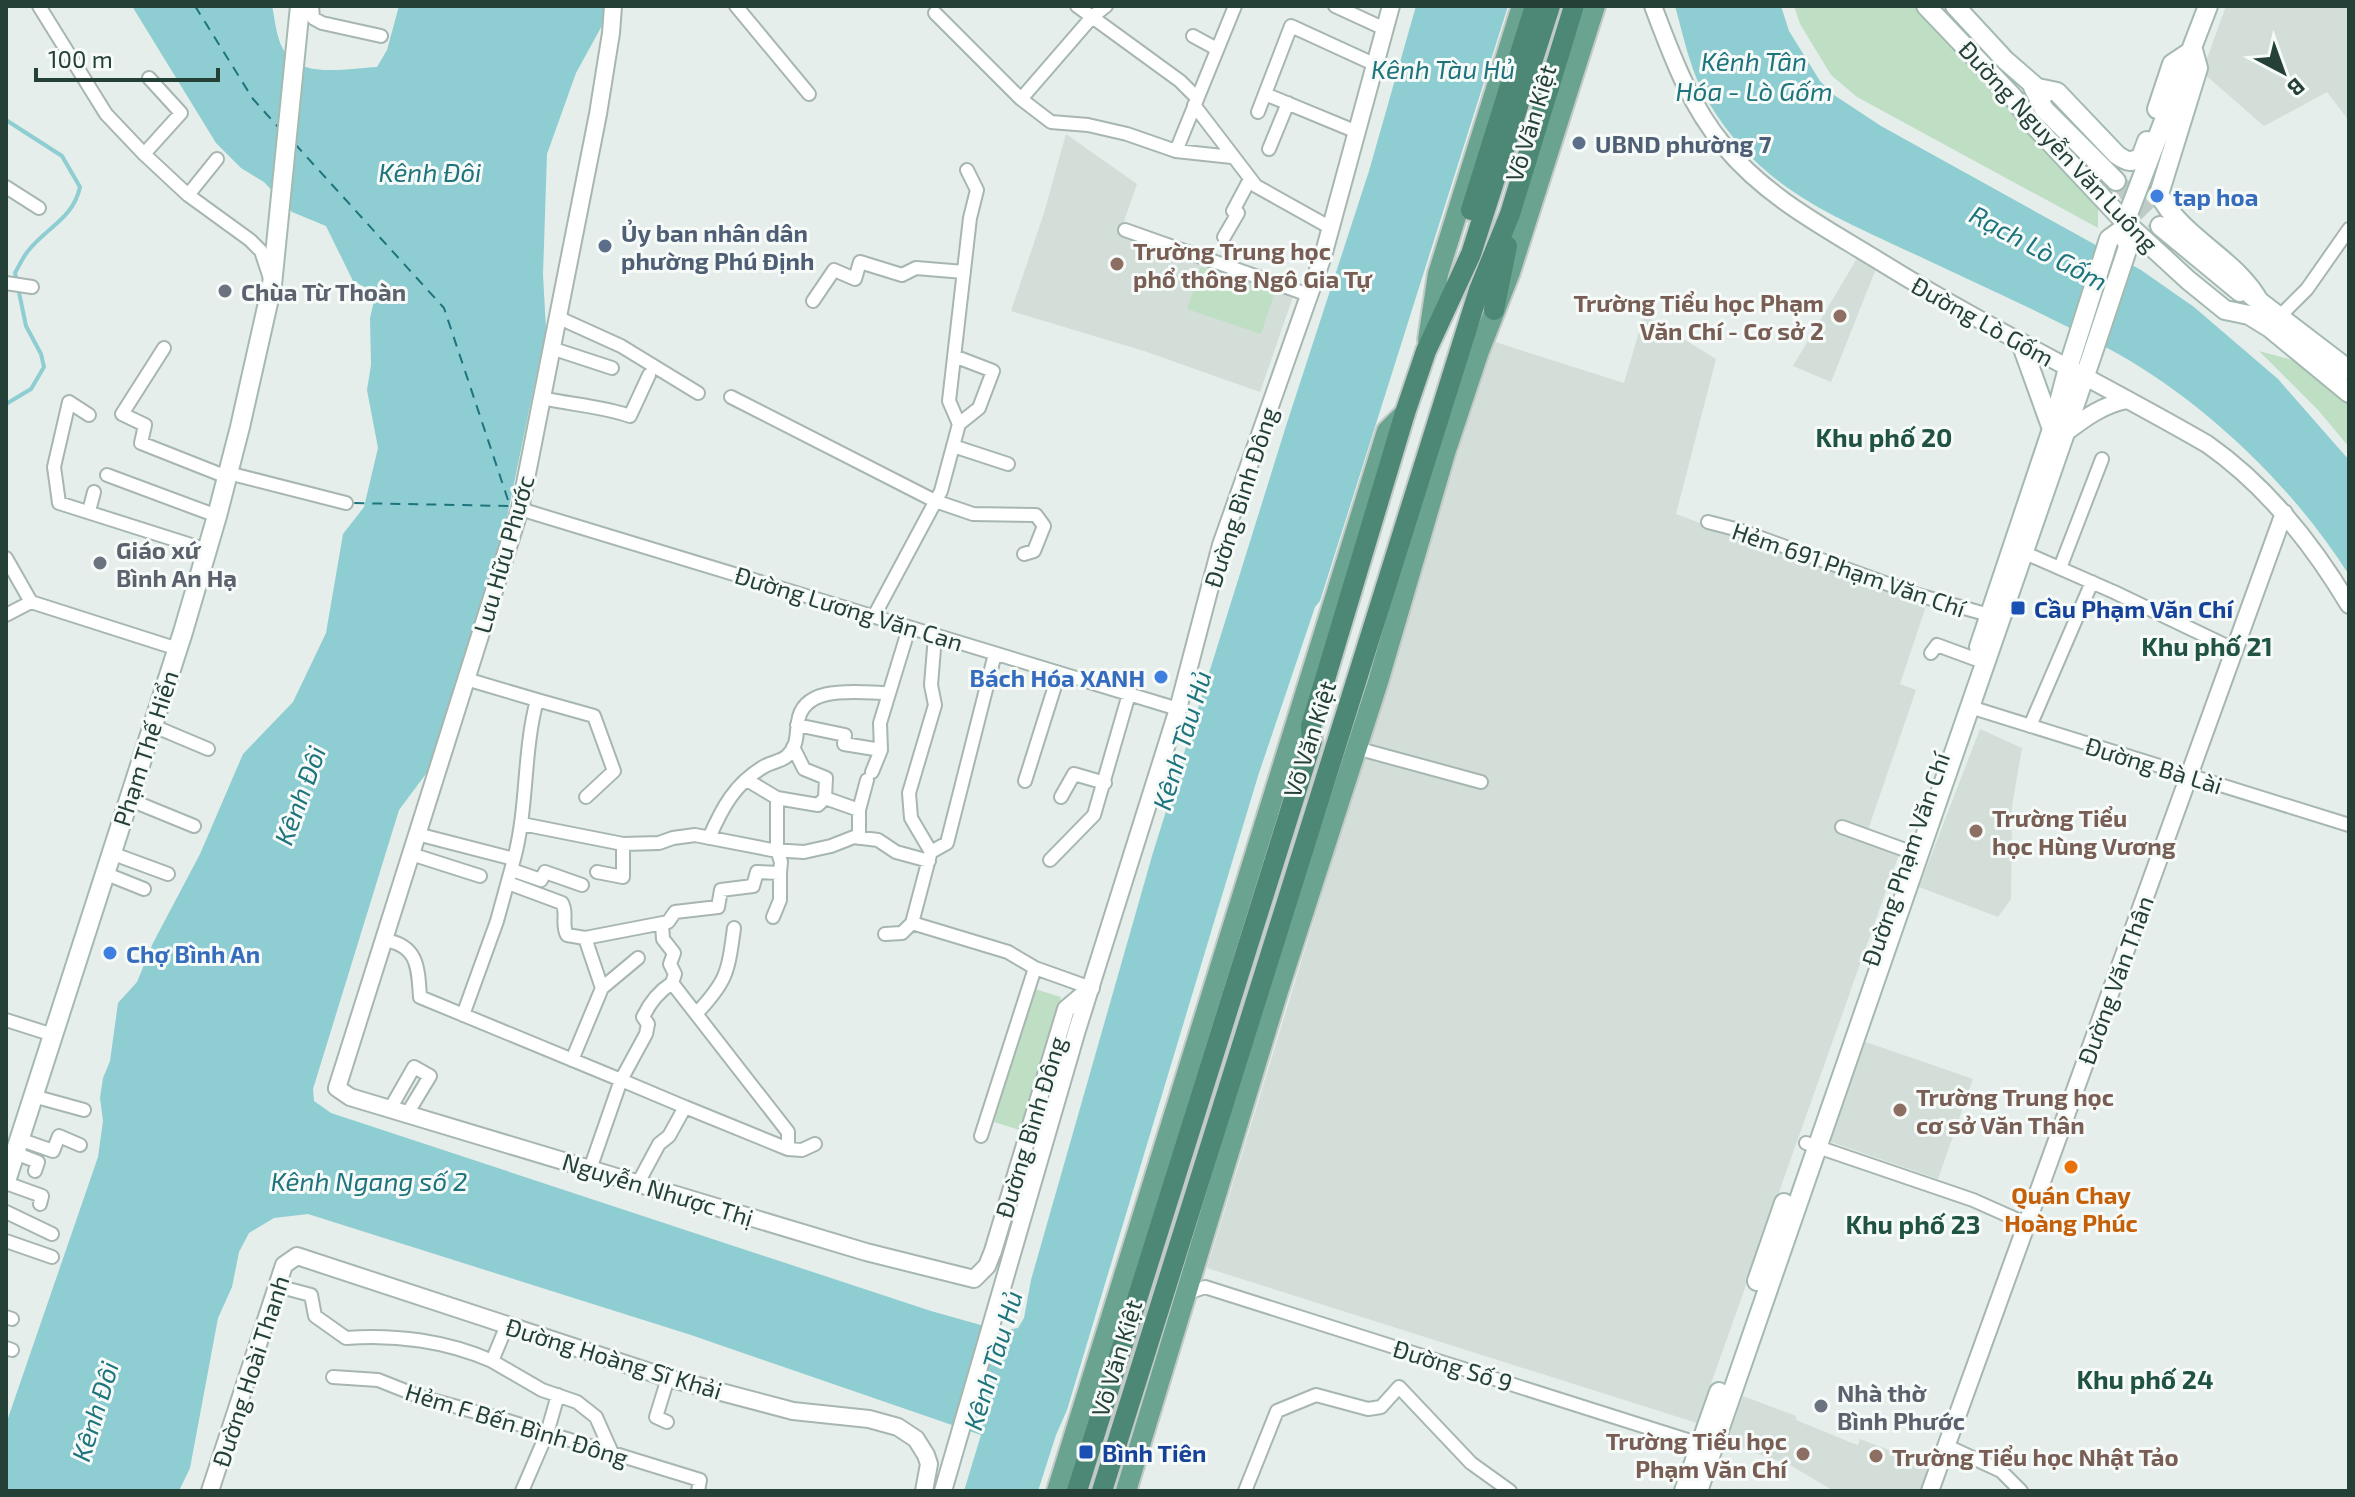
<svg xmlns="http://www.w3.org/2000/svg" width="2355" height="1497" font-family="'Exo 2',sans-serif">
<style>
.built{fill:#d3ded8}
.green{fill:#bfdfc5}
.water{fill:#8ecdd2}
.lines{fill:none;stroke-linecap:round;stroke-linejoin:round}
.stream{stroke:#8ecdd2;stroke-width:4}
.ferry{stroke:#1e747d;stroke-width:2;stroke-dasharray:10 8;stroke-linecap:butt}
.secondary-tunnel{stroke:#becbc6;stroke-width:18;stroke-dasharray:18 9;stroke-linecap:butt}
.minor-casing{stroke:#a7b6b1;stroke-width:16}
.tertiary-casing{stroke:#a7b6b1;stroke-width:20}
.secondary-casing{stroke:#a4bab1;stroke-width:22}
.primary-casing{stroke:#c2cac7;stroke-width:24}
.trunk-casing{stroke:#c2cac7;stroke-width:24}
.minor{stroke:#fff;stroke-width:12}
.tertiary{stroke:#fff;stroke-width:16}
.secondary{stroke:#fff;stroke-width:18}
.primary{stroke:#6aa390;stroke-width:20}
.trunk{stroke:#4d8876;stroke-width:20}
.service-dot{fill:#5c6f8a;stroke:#f6faf8;stroke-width:3}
.shop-dot{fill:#3f7fe0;stroke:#f6faf8;stroke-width:3}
.education-dot{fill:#8d6e63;stroke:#f6faf8;stroke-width:3}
.worship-dot{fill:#6b7280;stroke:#f6faf8;stroke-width:3}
.transit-dot{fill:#1a4fb4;stroke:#f6faf8;stroke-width:3}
.food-dot{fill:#e8710a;stroke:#f6faf8;stroke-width:3}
.labels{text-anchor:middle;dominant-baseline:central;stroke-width:6;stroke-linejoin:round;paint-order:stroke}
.street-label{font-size:24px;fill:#244037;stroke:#f6faf8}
.service-label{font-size:24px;font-weight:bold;fill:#4e5e75;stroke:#f6faf8;text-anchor:start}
.shop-label{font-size:24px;font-weight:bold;fill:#366cbe;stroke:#f6faf8;text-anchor:start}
.education-label{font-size:24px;font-weight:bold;fill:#785e54;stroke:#f6faf8;text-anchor:start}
.worship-label{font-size:24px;font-weight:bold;fill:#5b616d;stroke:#f6faf8;text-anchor:start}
.transit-label{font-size:24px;font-weight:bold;fill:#164399;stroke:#f6faf8;text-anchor:start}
.food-label{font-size:24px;font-weight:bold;fill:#c56008;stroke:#f6faf8}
.water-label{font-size:26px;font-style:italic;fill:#1e747d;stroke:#f6faf8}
.neighbourhood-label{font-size:26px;font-weight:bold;fill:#205343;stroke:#f6faf8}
</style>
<rect width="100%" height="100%" fill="#e5eeea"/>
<path class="built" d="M2226 6H2349V121L2327 92 2264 126 2202 72Z
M1066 134 1137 184 1120 233 1294 294 1260 392 1144 351 1011 311 1044 213Z
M1859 255 1877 266 1831 382 1793 366Z
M1644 315 1716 359 1676 514 1777 552 1927 603 1900 684 1916 690 1868 830 1903 843 1697 1423 1207 1268 1492 341 1624 383Z
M1980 729 2022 748 2012 806 2011 899 1998 917 1919 887Z
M1863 1041 1973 1079 1938 1179 1828 1141Z
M1743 1396 1796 1416V1420L1852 1443 1858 1445 1860 1439 1932 1467 1924 1491H1834L1790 1465 1726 1443Z"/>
<path class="green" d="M1794 6H1913L2088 193 2098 205V228L1857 97 1831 75 1800 24Z
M1201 267 1275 292 1261 334 1187 309Z
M2259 351 2307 364 2349 402V447L2318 410Z
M1035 989 1061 997 1020 1130 994 1122Z"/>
<path class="water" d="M132 6H272C275 19 276 37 283 49 299 80 348 68 377 67L387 50 399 6H603L604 22 576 73 547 154 543 275 546 329 501 546 434 763 399 810 313 1089 314 1101 331 1113 931 1311 1002 1331 1018 1328 1024 1318 1031 1280 1152 856 1286 426 1369 171 1416 6H1508L1320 601 1315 607 1258 776 1067 1410 1056 1435 1038 1491H964L981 1435 691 1335 308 1214 274 1218 249 1233 239 1252 232 1287 218 1318 190 1468 179 1491H6V1424L98 1157 103 1121 100 1098 103 1078 110 1061 118 1003 137 982 153 943 200 854 243 754 293 702 326 633 343 534 364 507 378 448 367 390 371 365 370 318 376 293 353 281 326 226 292 212 264 182 241 168 216 143Z
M1675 6H1781L1789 31 1820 81 1834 95 1881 126 2141 270 2194 307 2278 379 2349 460V575C2295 489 2208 405 2120 355 2057 319 1990 290 1925 259 1835 216 1763 192 1709 103 1691 74 1684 38 1675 6Z"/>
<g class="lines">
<path class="stream" d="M6 120 62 156 80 187C73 219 47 227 28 251 23 257 19 266 15 273L26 326 41 354 44 367 31 389 6 404"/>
<path class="ferry" d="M195 6 253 99 279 128
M295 144 444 308 510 506 351 503"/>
<path class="secondary-tunnel" d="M2116 181 2160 226"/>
<defs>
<path id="minor" d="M39 6 106 114 144 154 188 195 250 240 261 251 270 278
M312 6 313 18 322 23 381 36
M736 6 809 94
M1077 6 1180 81 1197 98
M1335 6 1385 29
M935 13 1021 99 1051 122 1088 125 1127 134 1176 151 1232 157
M1193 36 1217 49
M1265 94 1357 132
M1021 99 1092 17 1106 6
M1194 105 1256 186 1331 228
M1258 112 1291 26 1376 65
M1269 149 1288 103
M1176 151 1235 6
M144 154 181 113 149 78
M6 187 39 208
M188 195 217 159
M1125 230 1309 295
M1224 237 1238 213 1233 211 1250 179
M6 283 32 287
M813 301 834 270 855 279 860 262 902 275 916 268 964 272
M2280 316 2307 289 2349 229
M557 317 621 346 698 393
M164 348 122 414 145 425 141 443 227 477
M551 348 612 368
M954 356 993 371 979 408 959 424
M731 397 935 501 973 514 1036 515 1044 526 1034 551 1024 554
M542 398C568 404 605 407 630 416L649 375
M89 415 69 402 54 467 59 503 207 550
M953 446 1008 464
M228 473 346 503
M107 475 217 516
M520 509 1178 709
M89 511 94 492
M1708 522 1739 530 1918 595 1989 615
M2025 553 2114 592 2235 650
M6 558 31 602 178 649
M2060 568 2102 459
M6 615 31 602
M874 616 941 491 959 424 949 401 970 218 977 190 967 170
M1931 653 1937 645 1975 659
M466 679 537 700C523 752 528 807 514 859
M537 700 594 716 614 771 586 797
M1970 707 2349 825
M151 725 208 749
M797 725 845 735 844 744 881 750
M2030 726 2092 582
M793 747 804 769 826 778 825 798
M1356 748 1481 782
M872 772 881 750 880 723 909 628
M747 780 777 798 818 805 825 798 859 810
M1025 781 1059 673
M1061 797 1074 774 1105 783
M128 799 194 826
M522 824 623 844V877L597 872
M1842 827 1908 851
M417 834 514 859 497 921 463 1015
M709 838C722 808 735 783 765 766 772 762 782 761 787 756 798 746 796 735 798 722 803 683 860 693 888 693
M859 838V810L867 780
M623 844 659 843 673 838 695 835 772 850 804 852 831 846 854 837 878 840 896 852 929 861
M931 852 911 818 909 793 935 705 931 685 935 636
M931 852 947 843 995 654
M111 853 168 874
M411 854 480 876
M1050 860 1094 815 1129 694
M512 870 541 880 545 872 582 885
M104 873 144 889
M508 883 562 903C568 913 561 924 567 935L585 938
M773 917 780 900V873
M912 923 1008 952 1035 968 1091 988
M662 924 663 939 674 953 670 964 675 974 672 983 788 1132V1149
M885 934 902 933 912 923 930 855
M384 940C418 945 418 967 420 997L621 1080 646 1034 648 1024 643 1017C650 1002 658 992 672 983
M602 988 585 938 668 922 675 912 718 907 721 890 753 886 757 872 780 873 781 862 777 850V798
M696 1014C727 981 728 973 734 928
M6 1020 53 1035
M572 1060 602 988 638 958
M33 1096 84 1110
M390 1109 414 1067 430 1076 407 1114
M981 1136 1035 968
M19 1139 53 1151 59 1136 80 1145
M1806 1143 1973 1200 2027 1224
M15 1153 38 1162 35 1171
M590 1169 621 1080 685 1107
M6 1183 42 1196 40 1204
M638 1183 659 1144 669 1136 685 1107 788 1149 802 1150 815 1144
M6 1212 52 1234
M6 1241 52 1257
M277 1286 311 1295 315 1316 346 1338C395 1334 447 1341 492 1361
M1185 1294 1205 1287 1706 1446
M6 1317 12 1319
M507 1325 492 1361 542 1390 577 1402 596 1417 612 1453
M6 1348 12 1350
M333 1377 378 1380 421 1397 505 1420 700 1480 698 1491
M667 1422 656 1417 668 1378
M1947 1446 2001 1471 2021 1491
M522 1491 547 1433 558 1395
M1245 1491 1277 1411 1316 1395 1368 1409 1381 1407 1399 1387 1471 1463 1510 1491"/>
<path id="tertiary" d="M613 6 611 33 598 114 520 509 337 1088 350 1097 866 1252 974 1279 987 1266 993 1251 1066 1009 1091 988
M1653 6C1672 56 1689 104 1724 146 1768 199 1826 228 1884 264 1989 329 2100 382 2207 444 2267 486 2312 543 2349 605
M2065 433C2085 418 2102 405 2127 400
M210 1491 284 1265 297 1256 668 1378 793 1411 869 1419 898 1427 916 1439 926 1455 929 1464 924 1491
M943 1491 1077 1030 1178 709 1221 545 1323 256 1391 6
M1930 1491 2284 513"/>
<path id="secondary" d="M1926 6 2013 97 2031 122 2125 222 2188 280 2225 310 2249 315 2270 328 2349 393
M1955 6 2005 60 2044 94
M2033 87 2057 92 2117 155C2127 162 2131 163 2141 157L2147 141
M2033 87 2044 109 2116 181
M2157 109 2172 64 2193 50 2198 68 2159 194C2182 239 2237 259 2260 303
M2160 226 2240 292
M2251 295 2349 370
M2021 343 2052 429
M1979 647 2052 429 2068 368 2109 239 2123 229
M6 1181 183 632 217 516 240 427 272 285 300 6
M1757 1281 1784 1203
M1684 1491 1719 1392
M1698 1491 2091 358 2128 247 2123 229 2125 222 2208 6"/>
<path id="primary" d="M1428 340 1438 274 1522 6
M1057 1491 1387 431 1405 413
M1126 1491 1278 991 1378 682 1446 450 1479 351 1510 272 1595 6"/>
<path id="trunk" d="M1471 210 1535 6
M1494 310 1507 246
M1077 1491 1312 741 1311 726 1405 413 1426 351 1471 254 1550 6
M1102 1491 1479 290 1510 214 1574 6"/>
</defs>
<use href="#minor" class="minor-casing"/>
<use href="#tertiary" class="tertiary-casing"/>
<use href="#secondary" class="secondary-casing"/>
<use href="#primary" class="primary-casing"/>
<use href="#trunk" class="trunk-casing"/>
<use href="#minor" class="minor"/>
<use href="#tertiary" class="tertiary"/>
<use href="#secondary" class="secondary"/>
<use href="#primary" class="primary"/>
<use href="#trunk" class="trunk"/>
</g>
<g class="service-dot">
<circle cx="1579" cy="143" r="8"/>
<circle cx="605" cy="246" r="8"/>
</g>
<g class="shop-dot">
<circle cx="2157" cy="196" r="8"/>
<circle cx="1161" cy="677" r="8"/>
<circle cx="110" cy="953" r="8"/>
</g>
<g class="education-dot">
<circle cx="1117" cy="264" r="8"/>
<circle cx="1840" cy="316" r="8"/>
<circle cx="1976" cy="831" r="8"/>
<circle cx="1900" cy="1110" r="8"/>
<circle cx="1803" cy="1454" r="8"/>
<circle cx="1876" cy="1456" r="8"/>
</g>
<g class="worship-dot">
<circle cx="225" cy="291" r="8"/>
<circle cx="100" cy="563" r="8"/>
<circle cx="1821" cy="1406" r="8"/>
</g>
<g class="transit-dot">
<rect x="2010" y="600" width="16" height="16" rx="4"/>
<rect x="1078" y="1444" width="16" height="16" rx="4"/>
</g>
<circle class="food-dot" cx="2071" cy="1167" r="8"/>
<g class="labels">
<g class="street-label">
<text transform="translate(1530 123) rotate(-73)">Võ Văn Kiệt</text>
<text transform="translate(2059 146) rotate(47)">Đường Nguyễn Văn Luông</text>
<text transform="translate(1983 321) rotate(29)">Đường Lò Gốm</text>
<text transform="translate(1240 497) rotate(-72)">Đường Bình Đông</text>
<text transform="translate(503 554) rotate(-74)">Lưu Hữu Phước</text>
<text transform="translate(1849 569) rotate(19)">Hẻm 691 Phạm Văn Chí</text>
<text transform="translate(849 608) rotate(17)">Đường Lương Văn Can</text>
<text transform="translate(1309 739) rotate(-72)">Võ Văn Kiệt</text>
<text transform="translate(145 748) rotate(-72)">Phạm Thế Hiển</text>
<text transform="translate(2154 765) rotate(17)">Đường Bà Lài</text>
<text transform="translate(1905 859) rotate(-71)">Đường Phạm Văn Chí</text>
<text transform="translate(2115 980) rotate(-70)">Đường Văn Thân</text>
<text transform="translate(1030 1127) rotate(-73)">Đường Bình Đông</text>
<text transform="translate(658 1189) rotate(17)">Nguyễn Nhược Thị</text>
<text transform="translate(614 1358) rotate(17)">Đường Hoàng Sĩ Khải</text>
<text transform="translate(1116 1358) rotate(-73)">Võ Văn Kiệt</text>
<text transform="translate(1453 1365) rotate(17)">Đường Số 9</text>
<text transform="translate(250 1371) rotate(-72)">Đường Hoài Thanh</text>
<text transform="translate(517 1424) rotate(17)">Hẻm F Bến Bình Đông</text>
</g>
<g class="service-label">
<text x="1595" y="143">UBND phường 7</text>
<text x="621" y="232">Ủy ban nhân dân<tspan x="621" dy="28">phường Phú Định</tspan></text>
</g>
<g class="shop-label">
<text x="2173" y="196">tap hoa</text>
<text x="1145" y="677" text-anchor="end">Bách Hóa XANH</text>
<text x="126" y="953">Chợ Bình An</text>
</g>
<g class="education-label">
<text x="1133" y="250">Trường Trung học<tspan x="1133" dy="28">phổ thông Ngô Gia Tự</tspan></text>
<text x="1824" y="302" text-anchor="end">Trường Tiểu học Phạm<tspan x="1824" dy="28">Văn Chí - Cơ sở 2</tspan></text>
<text x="1992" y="817">Trường Tiểu<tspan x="1992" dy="28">học Hùng Vương</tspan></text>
<text x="1916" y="1096">Trường Trung học<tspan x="1916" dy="28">cơ sở Văn Thân</tspan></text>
<text x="1787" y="1440" text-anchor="end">Trường Tiểu học<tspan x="1787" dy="28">Phạm Văn Chí</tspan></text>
<text x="1892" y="1456">Trường Tiểu học Nhật Tảo</text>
</g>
<g class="worship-label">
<text x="241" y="291">Chùa Từ Thoàn</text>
<text x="116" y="549">Giáo xứ<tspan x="116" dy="28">Bình An Hạ</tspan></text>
<text x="1837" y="1392">Nhà thờ<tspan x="1837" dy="28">Bình Phước</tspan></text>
</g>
<g class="transit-label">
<text x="2034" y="608">Cầu Phạm Văn Chí</text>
<text x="1102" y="1452">Bình Tiên</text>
</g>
<g class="food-label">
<text x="2071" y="1194">Quán Chay<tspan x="2071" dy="28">Hoàng Phúc</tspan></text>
</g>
<g class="water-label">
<text x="1754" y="60">Kênh Tân<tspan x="1754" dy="30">Hóa - Lò Gốm</tspan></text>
<text x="1443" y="68">Kênh Tàu Hủ</text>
<text x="430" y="171">Kênh Đôi</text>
<text transform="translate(2039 247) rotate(28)">Rạch Lò Gốm</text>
<text transform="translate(1181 740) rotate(-73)">Kênh Tàu Hủ</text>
<text transform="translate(299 795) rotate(-70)">Kênh Đôi</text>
<text x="369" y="1180">Kênh Ngang số 2</text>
<text transform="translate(992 1360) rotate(-73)">Kênh Tàu Hủ</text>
<text transform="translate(94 1411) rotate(-73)">Kênh Đôi</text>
</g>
<g class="neighbourhood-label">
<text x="1884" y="436">Khu phố 20</text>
<text x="2207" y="645">Khu phố 21</text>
<text x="1913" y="1223">Khu phố 23</text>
<text x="2145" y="1378">Khu phố 24</text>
</g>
</g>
<rect width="2355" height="1497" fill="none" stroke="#244037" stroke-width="16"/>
<g transform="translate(2283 72) rotate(139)" stroke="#f6faf8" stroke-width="6" paint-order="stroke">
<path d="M0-6L14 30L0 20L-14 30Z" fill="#244037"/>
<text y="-12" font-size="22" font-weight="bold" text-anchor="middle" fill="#244037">B</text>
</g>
<path d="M36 68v12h182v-12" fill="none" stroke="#244037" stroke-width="4"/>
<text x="48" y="68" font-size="24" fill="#244037" stroke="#f6faf8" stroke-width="6" paint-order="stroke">100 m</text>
</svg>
